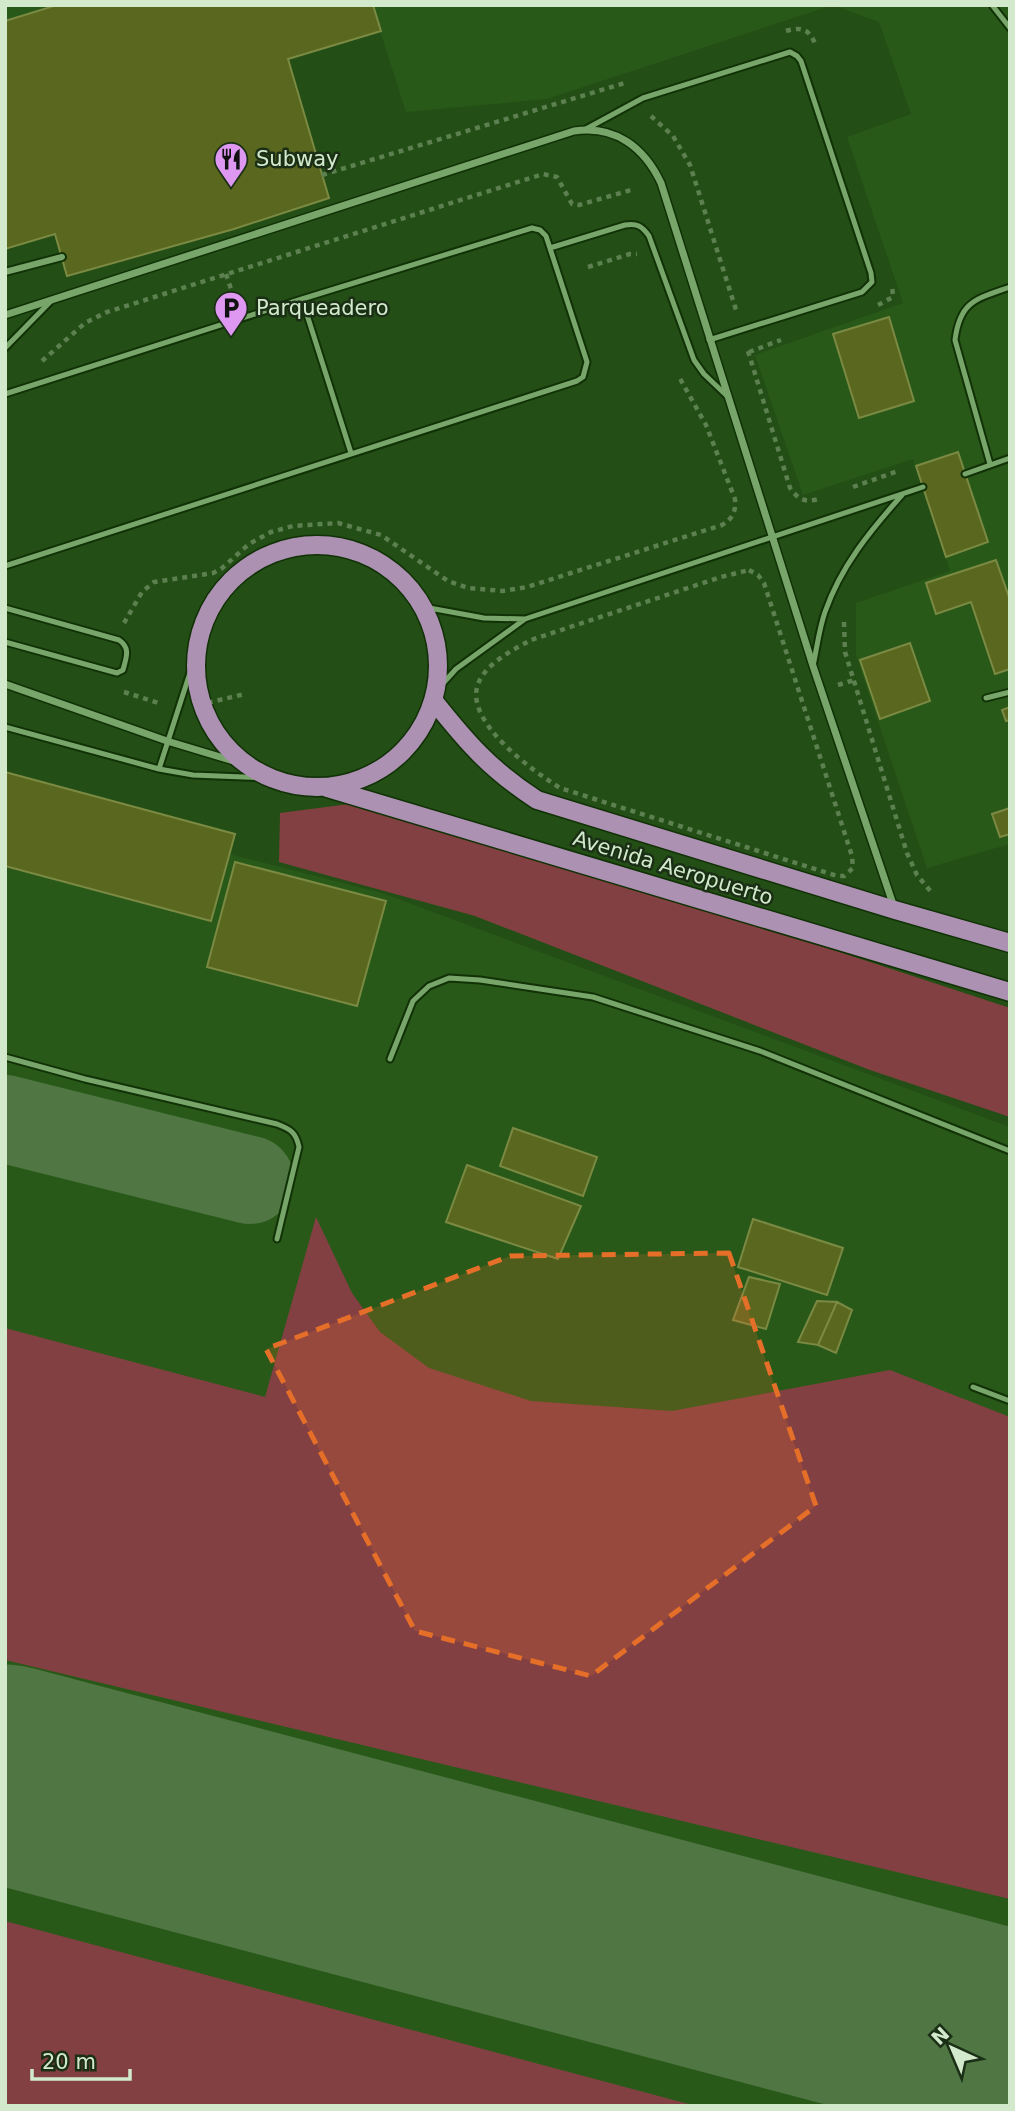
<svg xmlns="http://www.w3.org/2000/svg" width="1015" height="2111" font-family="'DejaVu Sans',sans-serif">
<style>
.built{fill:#295919}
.green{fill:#834042}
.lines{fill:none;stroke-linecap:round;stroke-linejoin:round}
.taxiway{stroke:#4f7643;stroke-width:88}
.runway{stroke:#4f7643;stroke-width:219}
.building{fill:#5a671e;stroke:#7b8a43;stroke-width:2}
.service-casing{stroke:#113106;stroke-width:9}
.pedestrian-casing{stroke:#113106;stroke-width:10}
.minor-casing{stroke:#113106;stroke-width:10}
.primary-casing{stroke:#113106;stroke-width:21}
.path{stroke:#5c8050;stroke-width:4.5;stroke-dasharray:5 5;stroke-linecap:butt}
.service{stroke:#77a56a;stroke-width:5}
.pedestrian{stroke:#77a56a;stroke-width:6}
.minor{stroke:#77a56a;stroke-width:7}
.primary{stroke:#ac91b3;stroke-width:18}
.marked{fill:#e56f29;fill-opacity:0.2;stroke:#e56f29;stroke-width:5;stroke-dasharray:14 9;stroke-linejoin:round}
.labels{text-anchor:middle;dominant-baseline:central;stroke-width:5;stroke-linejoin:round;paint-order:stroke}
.poi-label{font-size:21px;fill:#d2eacb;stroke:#1b2e16;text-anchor:start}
.street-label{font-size:21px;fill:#d2eacb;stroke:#1b2e16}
</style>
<rect width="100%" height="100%" fill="#234e15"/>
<path class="built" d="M5 5H1010V844L927 868 856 655V603L950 571 913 459 803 495 755 355 903 303 847 137 911 114 879 22 833 5 547 99 406 112 380 31 288 59 329 198 234 229 67 276 55 234 5 249Z
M5 772 235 834 229 854 382 893 1010 1127V2106H5Z"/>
<path class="green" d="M357 803 438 820 1010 1008V1117L870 1070 475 916 279 862 280 813Z
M316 1217 352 1293 380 1332 429 1368 531 1401 672 1411 890 1370 1010 1417V1899L5 1660V1328L265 1397Z
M5 1921 696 2106H5Z"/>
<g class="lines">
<path class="taxiway" d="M5 1119 250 1180"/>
<path class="runway" d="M5 1774 1010 2040"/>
</g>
<path class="building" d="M57 5H373L381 31 288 59 329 198 234 229 67 276 55 234 5 249V21Z
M889 317 914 401 859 418 833 334Z
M958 452 988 542 946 557 916 466Z
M996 560 1010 600V669L995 674 971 602 936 614 926 583Z
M910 643 930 701 880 719 860 660Z
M1010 707V720L1006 721 1002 710Z
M5 772 235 834 211 921 5 866Z
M1010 808V834L1000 837 992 814Z
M235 862 386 901 357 1006 207 967Z
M513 1128 597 1157 583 1196 500 1166Z
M467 1165 581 1206 558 1259 446 1222Z
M753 1219 843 1248 827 1295 738 1267Z
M749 1277 780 1284 766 1329 733 1320Z
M817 1301 837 1302 818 1345 798 1342Z
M837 1302 852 1310 836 1353 818 1345Z"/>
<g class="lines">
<defs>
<path id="service" d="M992 5 1010 28
M586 129 643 98 790 52 797 56 801 61 871 273 872 282 862 292 709 340
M550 248 625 225C637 223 642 226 649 236L694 360 704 374 726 395
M302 299 351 453
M5 348 50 302
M5 394 302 299 532 228 540 230 546 236 587 362 583 377 577 381 5 566
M990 464 955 340C960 301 976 299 1010 287
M965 474 1010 458
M424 607 484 618 525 619
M5 608 119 640C131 648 126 658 123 670L117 673 5 642
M813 666C817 648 819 629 825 612 841 566 870 531 902 495
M437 690 456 669 525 619 923 487
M986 698 1010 692
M5 727 159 769 193 775 270 778
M159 769 196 654
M5 1057 85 1079 277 1124C290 1129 296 1132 299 1147L277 1239
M390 1059 413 1001 429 986 449 978 480 980 593 997 760 1051 1010 1151
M973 1387 1010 1401"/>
<path id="pedestrian" d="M5 272 62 257"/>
<path id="minor" d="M5 315 574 131C615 125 644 147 661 183L813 666 894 907
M5 684 167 741 247 765"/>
<path id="primary" d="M196 666a121 121 0 1 1 242 0a121 121 0 1 1-242 0Z
M434 701C468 744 491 770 537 800L895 910 1010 943
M327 788 1010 992"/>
</defs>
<use href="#service" class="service-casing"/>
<use href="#pedestrian" class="pedestrian-casing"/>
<use href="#minor" class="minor-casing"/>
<use href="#primary" class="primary-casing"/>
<path class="path" d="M786 31C803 26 810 30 816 46
M651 116 673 136 690 165 737 313
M322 175 628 82
M588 267 630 254H637
M226 274 235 301
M878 305 893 297 892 285
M748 351 790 488C798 499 805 503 818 499
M749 352 781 340
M42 361 85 323 107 312 543 174 557 177 572 204 579 205 631 190
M853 487 898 471
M749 570 758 575 764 583 852 856 853 868 844 876H837L560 788C533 771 464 722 478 684 486 663 513 650 531 640L721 577Z
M844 622 845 652 907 853 917 875 932 893
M124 623 142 592 154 582 213 573 221 569 249 544 271 532 293 526 338 523 381 535 448 581 468 588 503 591 527 587 722 525C733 518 736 512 735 499L706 425 678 375
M838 685 854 680
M124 692 162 704
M198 705 245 694"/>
<use href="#service" class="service"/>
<use href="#pedestrian" class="pedestrian"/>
<use href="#minor" class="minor"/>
<use href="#primary" class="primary"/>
</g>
<path class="marked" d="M729 1253 816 1506 591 1676 415 1631 266 1349 510 1256Z"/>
<defs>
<symbol id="restaurant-pin" viewBox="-11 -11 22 30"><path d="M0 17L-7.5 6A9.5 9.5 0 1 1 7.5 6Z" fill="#df98f2" stroke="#1b2e16"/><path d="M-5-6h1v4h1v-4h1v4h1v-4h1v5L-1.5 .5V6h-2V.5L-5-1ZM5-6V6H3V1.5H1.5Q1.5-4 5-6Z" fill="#111"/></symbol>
<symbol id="parking-pin" viewBox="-11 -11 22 30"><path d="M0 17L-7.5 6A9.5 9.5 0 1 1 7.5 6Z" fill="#df98f2" stroke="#1b2e16"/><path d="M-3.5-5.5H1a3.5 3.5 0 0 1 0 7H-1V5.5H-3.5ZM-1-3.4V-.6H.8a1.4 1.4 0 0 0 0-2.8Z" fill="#111"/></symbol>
</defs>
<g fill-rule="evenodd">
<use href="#restaurant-pin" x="212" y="140" width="38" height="52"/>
<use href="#parking-pin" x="212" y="289" width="38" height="52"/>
</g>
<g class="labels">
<g class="poi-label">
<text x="256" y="159">Subway</text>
<text x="256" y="308">Parqueadero</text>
</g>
<g class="street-label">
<text transform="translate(673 868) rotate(17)">Avenida Aeropuerto</text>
</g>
</g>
<rect width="1015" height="2111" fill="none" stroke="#d2eacb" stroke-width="14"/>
<g transform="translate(952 2048) rotate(316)" stroke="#1b2e16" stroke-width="5" paint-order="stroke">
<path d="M0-5L12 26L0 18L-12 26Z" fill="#d2eacb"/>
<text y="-10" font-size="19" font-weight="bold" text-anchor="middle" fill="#d2eacb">N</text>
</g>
<path d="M32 2069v10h98v-10" fill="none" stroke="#d2eacb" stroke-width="3.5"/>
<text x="42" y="2069" font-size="21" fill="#d2eacb" stroke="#1b2e16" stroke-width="5" paint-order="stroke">20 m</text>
</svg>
